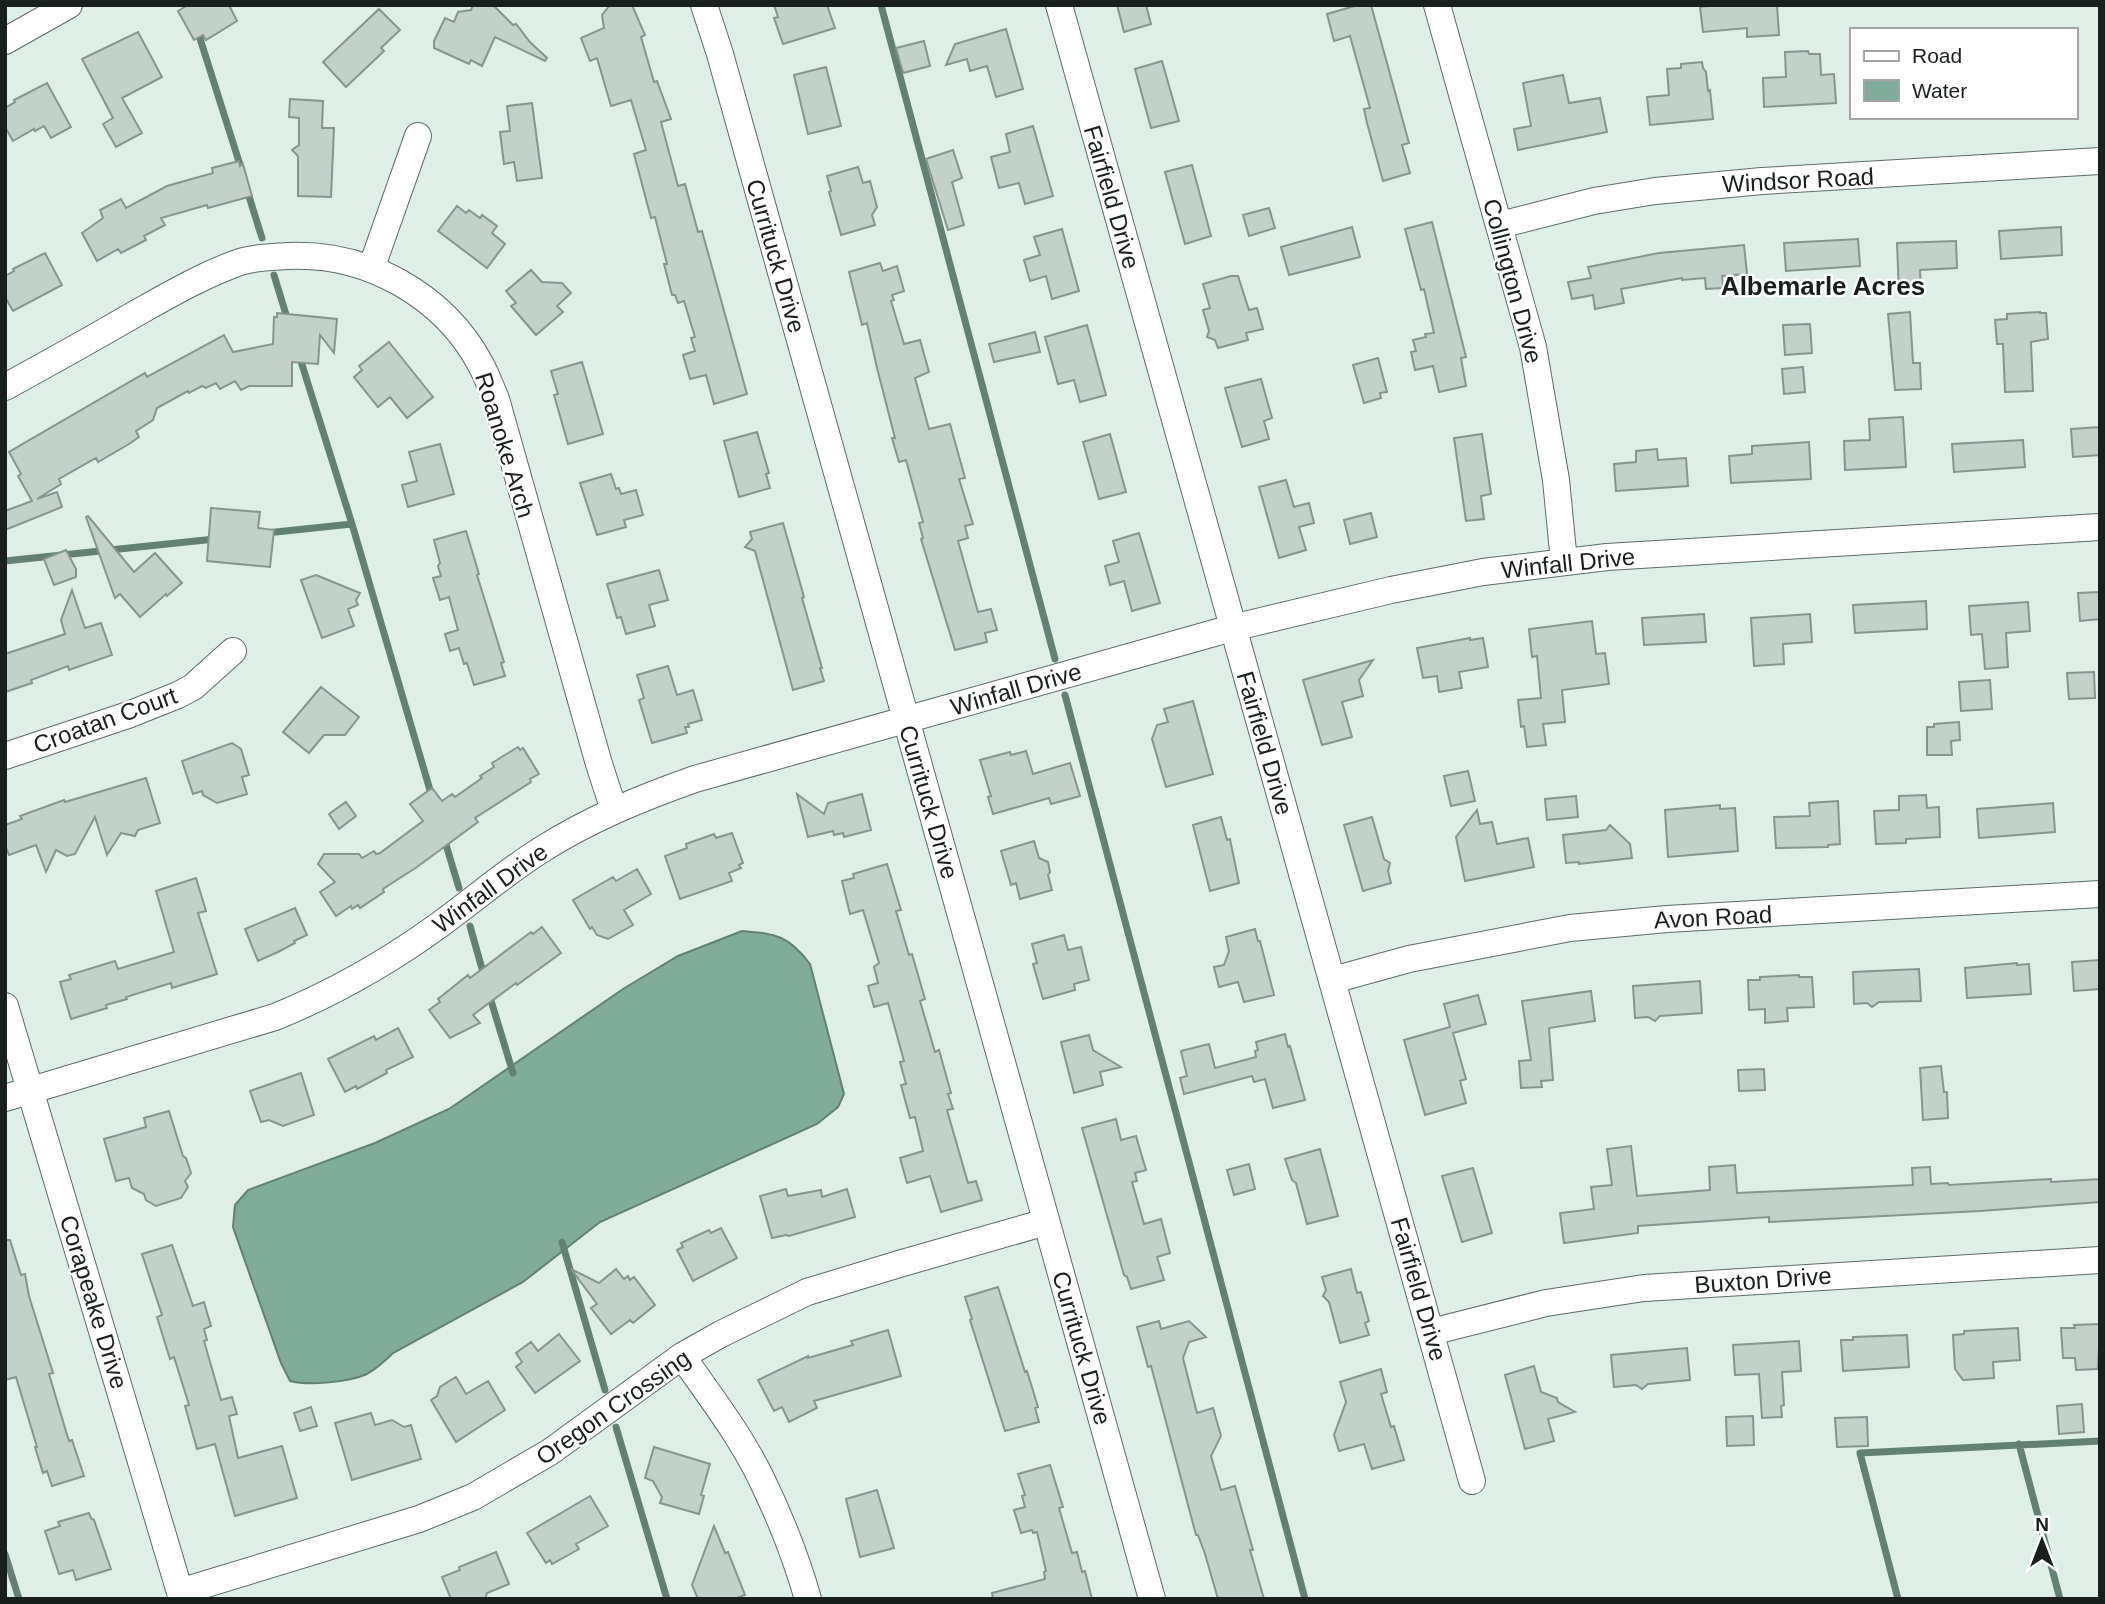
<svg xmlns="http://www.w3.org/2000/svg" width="2105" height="1604" font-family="Helvetica,sans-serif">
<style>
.water{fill:#81ab9a;stroke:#628174;stroke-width:2}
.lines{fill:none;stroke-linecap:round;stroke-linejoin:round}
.stream{stroke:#628174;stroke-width:7}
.building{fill:#c2d2cb;stroke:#86958e;stroke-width:2}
.street-casing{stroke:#5c6a64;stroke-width:28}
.street{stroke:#fff;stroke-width:26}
.labels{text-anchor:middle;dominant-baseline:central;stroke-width:5;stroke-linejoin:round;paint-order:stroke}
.street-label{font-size:24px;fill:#191f1c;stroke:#fff}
.neighbourhood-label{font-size:26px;font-weight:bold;fill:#191f1c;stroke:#fff}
</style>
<rect width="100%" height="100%" fill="#deefe8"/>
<path class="water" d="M742 931C776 934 788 935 810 964L844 1094 838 1107 817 1124 600 1222 523 1282 393 1353C385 1361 377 1368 367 1374 349 1382 309 1386 290 1381L281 1363 233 1227 235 1205 248 1190 375 1143 449 1109 623 989 678 956Z"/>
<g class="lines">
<path class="stream" d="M881 5 1055 659
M197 29 241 168
M247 190 262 238
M274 275 288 321
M299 355 352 524 432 797
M266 533 352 524
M5 561 215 539
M1065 695 1305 1599
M444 838 459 888
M470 926 484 976
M489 994 513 1073
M562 1242 605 1390
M616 1427 667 1599
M2019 1444 2060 1599
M5 1554 19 1599
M1898 1599 1860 1453 2100 1441"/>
</g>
<path class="building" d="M188 5H229L237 21 206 40 203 35 194 40 178 11Z
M473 5H493L513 25 516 24 530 42 547 58 545 61 495 37 482 66 471 60 469 64 434 48V41L445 18 454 22 458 12 471 10Z
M610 5H632L645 35 641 37 654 82 657 81 671 119 661 122 678 186 685 184 698 232 702 231 747 394 714 404 706 375 690 379 683 355 695 351 691 338 695 337 684 301 678 303 675 295H672L664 264H667L655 217 651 218 634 154 646 150 631 100 611 106 597 58 590 61 581 38 604 28 602 15Z
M774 5H827L835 28 783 44 774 18 778 17Z
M1117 5H1146L1151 24 1124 32Z
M1358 5H1371L1409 143 1402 145 1410 173 1383 181 1367 123 1364 109 1370 108 1350 36 1334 41 1327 14Z
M1714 5H1777L1779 35 1747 37V28L1703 32 1700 7Z
M379 9 400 30 381 48 384 51 346 87 323 62Z
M1006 29 1023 89 996 97 987 66 970 71 967 59 946 65 955 44Z
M138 32 162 77 122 98 142 133 116 147 103 124 113 118 82 59Z
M924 41 930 66 903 73 896 48Z
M1808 51 1809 54H1820L1821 75 1834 74 1836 103 1764 107 1763 78 1786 77 1785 52Z
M1162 61 1179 121 1151 128 1135 69Z
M1702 62 1703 68 1706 72 1708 91 1710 90 1713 119 1650 125 1647 97 1669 95 1667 69 1681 68V64Z
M826 67 841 126 808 134 794 75Z
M1563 75 1569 103 1600 98 1607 132 1518 150 1514 129 1531 126 1523 83Z
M47 83 71 127 51 138 44 126 35 131 34 129 13 141 5 127V108L15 102 14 100Z
M290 99 323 101 322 128H334L331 197 298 196V156L292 150 299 145V118L289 117Z
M532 103 542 178 517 181 514 162 504 164 500 132 510 131 507 106Z
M1033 126 1053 196 1025 204 1019 183 999 188 991 157 1010 152 1006 134Z
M953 150 962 178 952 182 964 225 948 230 926 159Z
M239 161 240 166 243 164 252 196 208 208 207 205 161 218 165 225 144 236 146 240 121 253 118 249 97 261 82 233 103 218 100 210 121 199 126 208 167 186 213 173 212 168Z
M1192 165 1211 236 1185 244 1165 172Z
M858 167 863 183 870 181 877 207 872 215 875 225 841 235 829 192 831 191 827 176Z
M457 206 466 213 469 210 480 218 482 215 497 226 492 233 505 244 487 268 438 231Z
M1269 208 1275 228 1249 236 1243 215Z
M1432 222 1466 357 1461 358 1466 386 1439 392 1433 366 1415 370 1411 352 1416 351 1413 340 1426 337 1425 334 1434 333 1424 289 1421 290 1405 229Z
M1352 227 1360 257 1289 275 1281 247Z
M2061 227 2062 255 2001 259 1999 231Z
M1062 229 1079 291 1052 299 1046 276 1030 281 1024 260 1040 255 1034 237Z
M1858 239 1860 266 1786 271 1784 243Z
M1956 241 1957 268 1920 270 1921 291 1899 293 1897 243Z
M1744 245 1747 274 1722 276 1723 288 1706 289 1705 278 1682 280V278L1621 289 1624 303 1595 309 1593 295 1572 299 1568 282 1591 278 1588 267 1659 253Z
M45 253 62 285 13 311 5 297V276L14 271 13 269Z
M880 263 883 271 897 266 904 291 892 295 894 300 891 301 904 344 920 340 929 372 915 378 929 429 950 424 965 478 959 479 973 524 965 526 968 538 958 541 978 612 991 609 997 630 985 633 987 642 955 650 921 539 923 538 919 523 923 522 906 460 899 462 892 438H895L877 368 867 323 862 325 849 272Z
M531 270 542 282 562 283 571 293 557 306 563 312 536 335 511 306 516 303 506 291Z
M1231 276H1238L1249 310 1257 308 1263 329 1246 333 1248 340 1218 348 1215 340 1207 337 1209 331 1203 310 1210 308 1203 284Z
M1910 312 1913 363H1920L1921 389 1895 390 1888 314Z
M2040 312V313H2046L2048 339 2031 342 2033 391 2005 392 2003 344H1997L1995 320 2007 319V314Z
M277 313 337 319 334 353 320 335 318 364 292 362V386H249L241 390 235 381 220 389 216 383 206 388 202 386 189 393 188 391 157 408 153 420 136 431 139 437 129 444 98 462 96 458 59 479 61 484 37 499 57 492 62 507 5 530V511L32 501 18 476 21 474 9 452 145 373 147 377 224 335 233 352 273 344 274 317H277Z
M1810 324 1812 353 1785 355 1783 325Z
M1087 325 1106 395 1080 402 1074 380 1058 384 1045 337Z
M1035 332 1040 352 994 362 989 344Z
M389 342 433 397 407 418 390 397 378 407 354 377 362 370 359 366Z
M1378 358 1387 392 1380 393 1381 398 1364 403 1353 365Z
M582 362 603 434 568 444 554 395 558 394 551 371Z
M1803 367 1805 392 1784 394 1782 369Z
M1261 379 1272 418 1264 421 1269 439 1242 447 1225 388Z
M1903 417 1906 467 1845 470 1844 441 1870 440 1869 419Z
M2100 427V455L2073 457 2071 429Z
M757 432 769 473 766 474 770 488 739 497 724 441Z
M1110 434 1126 492 1099 499 1083 442Z
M1482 434 1491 494 1481 496 1484 519 1466 521 1454 438Z
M2023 440 2025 467 1954 472 1952 444Z
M1809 442 1811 479 1731 483 1729 456 1752 454V446Z
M440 444 454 494 408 507 402 485 417 481 409 452Z
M1657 449 1658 460 1686 458 1688 486 1616 491 1614 464 1636 462V451Z
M611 474 616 489 619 488 621 494 636 490 643 515 624 520 626 527 597 535 580 483Z
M1286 480 1294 507 1309 503 1314 523 1299 527 1306 550 1279 558 1259 487Z
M211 508 260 512 258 528 274 530 270 567 207 561Z
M1371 513 1377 537 1350 544 1344 520Z
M88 516 134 572 155 553 182 583 167 596 166 594 140 617 120 594 115 598 86 517Z
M783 523 804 597 802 598 822 668H820L824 681 793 690 755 551 745 547 752 539 750 532Z
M466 531 479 574 477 575 504 662 501 663 505 676 474 685 467 663 464 664 459 648 450 651 445 634 458 630 449 597 440 600 433 578 441 576 438 566 440 563 434 540Z
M1139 533 1160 603 1132 611 1124 581 1110 585 1105 566 1119 562 1113 541Z
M66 550 76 569V577L54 585 44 559Z
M659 570 668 600 649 605 655 626 626 634 621 617 617 618 607 584Z
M316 575 360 593 356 600 358 605 348 609 354 626 322 638 301 580Z
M72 590 85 628 101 623 112 655 69 670 68 666 31 680 32 683 5 692V654L65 634 61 620Z
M2100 592V619L2080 621 2078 593Z
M1926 601 1927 629 1855 633 1853 605Z
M2028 602 2030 631 2006 633 2008 667 1985 669 1982 634 1971 635 1969 606Z
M1704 614 1706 642 1644 645 1642 618Z
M1810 614 1812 642 1783 644 1784 664 1754 666 1751 618Z
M1592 621 1596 654 1605 653 1609 684 1562 690 1565 722 1543 724 1546 745 1527 747 1524 726 1521 727 1518 700 1541 698 1537 656 1532 657 1529 629Z
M1470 638V640L1483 638 1488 667 1459 672 1462 688 1439 692 1437 676 1423 678 1417 648Z
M1373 660 1359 680 1363 696 1342 702 1352 737 1322 745 1303 680Z
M668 666 677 695 693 690 702 720 688 724 689 727H685L687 733 652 743 639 700 644 698 637 675Z
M2094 672 2095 698 2069 699 2067 673Z
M1990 680 1992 709 1961 711 1959 682Z
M321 687 359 717 345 735H324L309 753 283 732Z
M1193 701 1213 774 1166 787 1152 739 1157 725 1168 722 1164 709Z
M1959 722 1960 740 1951 741 1952 755H1927V727H1934V724Z
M232 743 241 749 249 775 242 777 247 794 217 803 203 795 202 791 193 794 182 761Z
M518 747 520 750 523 748 539 774 530 779 531 782 475 818 478 822 417 867 383 889 384 892 360 908 358 905 352 909 351 906 336 916 320 892 335 882 318 864 324 854H359L362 858 374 851 376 854 380 853 423 821 410 804 432 788 442 801 452 794 455 797 482 778 480 776 494 767 492 763Z
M1026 751 1033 774 1070 763 1080 796 1051 804 1049 798 993 814 988 797 991 796 980 760 1010 752 1011 755Z
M1468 771 1475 801 1451 806 1444 776Z
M146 778 160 823 138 830 135 836 121 833 107 855 95 817 75 854 67 856 56 850 46 872 36 845 9 855 5 845V825L22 819 20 816 64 800 65 802Z
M797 794 824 814 828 803 862 794 871 830 844 837 843 833 834 835 833 831 808 837Z
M1926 795 1927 808 1939 807 1940 837 1906 839V843L1876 844 1874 811 1899 810V796Z
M1576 796 1578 817 1547 820 1545 799Z
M1838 801 1840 844 1828 845V847L1776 848 1774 817 1810 816 1809 803Z
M346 802 356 816 339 829 329 814Z
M2053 803 2055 832 1979 838 1977 809Z
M1720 805V809L1735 808 1738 851 1668 857 1665 810Z
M1477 810 1480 824 1492 822 1497 844 1528 838 1534 867 1465 881 1456 837Z
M1221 817 1227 840 1230 839 1239 883 1210 891 1193 825Z
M1372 817 1384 859 1390 863 1388 871 1391 883 1363 891 1344 825Z
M1610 825 1630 844 1632 858 1579 864V862L1566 863 1563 835 1606 830Z
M732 833 743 863 739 865 741 868 729 873 732 881 680 899 665 856 687 848 686 844 714 834 716 838Z
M1034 841 1039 858 1048 862 1050 872 1048 875 1052 890 1020 899 1016 883 1011 885 1001 851Z
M887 864 901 910 896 911 909 955 912 954 925 999 920 1001 935 1052 939 1050 951 1093 948 1094 953 1109 947 1110 968 1183 976 1181 982 1200 941 1212 930 1176 907 1183 900 1158 923 1151 915 1117 910 1118 901 1085 906 1084 900 1062 904 1061 888 1003 874 1007 868 986 878 983 874 967 879 963 863 910 850 914 842 881 854 878 853 874Z
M637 869 651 894 624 910 633 925 608 939 597 935 592 927 590 929 573 900 613 877 616 881Z
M196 878 206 911 198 913 217 974 172 988 171 983 126 997 127 999 106 1005 107 1008 71 1019 60 982 71 979 69 975 115 961 118 969 174 952 156 891Z
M295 908 307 935 294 941 295 943 278 952 258 961 245 929Z
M542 927 561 953 517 985 516 983 473 1015 480 1023 450 1038 429 1010 440 1002 438 999 468 975 470 978 531 932 533 934Z
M1255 929 1258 941H1260L1274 995 1244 1002 1238 982 1219 987 1214 967 1224 965 1229 951 1226 937Z
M1064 935 1068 950 1081 947 1089 980 1074 984 1075 990 1043 999 1033 964 1037 963 1032 944Z
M2100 960V989L2074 991 2072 962Z
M2017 963V965L2029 964 2031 994 1967 998 1965 968Z
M1919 969 1921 1001 1879 1002 1872 1007 1867 1003 1854 1004 1853 972Z
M1799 975V977H1812L1814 1007 1787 1008 1788 1021 1765 1023V1009L1749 1010 1748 980H1760V977Z
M1700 981 1702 1013 1660 1016 1655 1021 1648 1017 1635 1018 1633 986Z
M1591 991 1595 1021 1549 1028 1553 1080 1541 1081 1542 1087 1521 1088 1519 1061 1531 1060 1522 1001Z
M1478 995 1486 1024 1453 1033 1466 1079 1460 1081 1466 1103 1425 1115 1404 1040 1450 1027 1444 1004Z
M398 1028 413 1057 386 1070 387 1073 357 1089 356 1086 345 1092 328 1059 374 1036 376 1040Z
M1285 1034 1288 1047 1290 1046 1305 1100 1273 1108 1265 1079 1254 1082 1252 1076 1184 1094 1180 1078 1187 1076 1181 1051 1209 1044 1215 1068 1256 1057 1255 1051 1258 1050 1256 1042Z
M1089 1035 1093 1050 1121 1067 1100 1072 1103 1085 1074 1093 1061 1042Z
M1941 1066 1944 1092H1947L1948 1118 1923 1120 1920 1068Z
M1764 1069 1765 1090 1739 1091 1738 1070Z
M301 1073 314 1115 283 1126 269 1120 261 1122 250 1091Z
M169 1111 183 1156 186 1158 191 1173 185 1181 188 1187 181 1198 156 1206 146 1200 144 1194 132 1188 129 1178 116 1181 104 1139 146 1127 144 1118Z
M1116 1119 1121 1140 1136 1136 1146 1170 1135 1173 1137 1181 1132 1182 1144 1224 1161 1219 1170 1253 1157 1257 1164 1280 1131 1289 1127 1277 1124 1275 1082 1128Z
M1631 1146 1637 1196 1710 1190 1709 1167 1735 1165 1737 1193 1913 1185 1912 1168 1930 1167 1931 1184 1948 1183 1949 1185 2051 1179V1182L2100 1179V1202L1980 1211 1769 1222V1217L1638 1226V1233L1564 1243 1560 1213 1594 1209 1591 1187 1612 1185 1607 1149Z
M1320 1149 1338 1216 1307 1224 1296 1183 1292 1180 1285 1159Z
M1249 1164 1255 1189 1234 1195 1227 1170Z
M1473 1168 1492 1233 1462 1242 1442 1176Z
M786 1189 788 1196 821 1190 822 1197 847 1189 855 1217 789 1236 786 1235 772 1238 760 1196Z
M721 1228 737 1258 693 1281 677 1250 683 1247 681 1243 709 1230 711 1233Z
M5 1240H10L21 1275 25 1274 29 1296 53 1373 49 1374 65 1428 69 1441 72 1440 84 1476 52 1486 47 1471 43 1473 35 1447H37L16 1377 5 1380Z
M172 1245 193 1306 204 1302 211 1326 204 1329 207 1340 204 1341 221 1400 232 1397 237 1414 229 1416 238 1458 282 1446 297 1498 235 1516 215 1444 197 1449 185 1406 189 1405 174 1357 170 1359 157 1317 162 1315 142 1254Z
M571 1269 599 1283 616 1269 624 1279 628 1276 630 1280 634 1277 655 1305 633 1323 630 1320 611 1334 591 1308 597 1304Z
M1351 1269 1357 1293 1361 1292 1369 1321 1365 1323 1369 1335 1340 1343 1329 1302 1323 1296 1326 1290 1322 1277Z
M998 1287 1025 1372 1027 1371 1038 1407 1035 1408 1039 1422 1005 1431 970 1320 972 1319 965 1297Z
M1159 1321 1161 1329 1189 1321 1206 1337 1189 1342 1183 1358 1197 1413 1213 1408 1221 1436 1211 1456 1221 1490 1235 1486 1253 1550H1250L1264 1599H1218L1205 1554 1198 1535H1196L1165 1418 1151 1366 1148 1367 1137 1327Z
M2100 1324 2098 1369 2076 1370 2075 1358H2063L2061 1328H2075L2074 1325Z
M2018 1328 2020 1360 1993 1362 1994 1378 1963 1380 1955 1369 1953 1335 1964 1334V1331Z
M888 1330 901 1376 814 1401 817 1408 789 1422 782 1407 774 1411 758 1380 808 1356V1358L853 1345 851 1341Z
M559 1334 580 1361 535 1393 516 1367 522 1362 516 1353 531 1342 538 1351Z
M1907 1335 1909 1367 1843 1371 1841 1340H1853V1337Z
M1799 1341 1801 1371 1782 1372 1784 1405 1781 1406 1782 1417 1762 1418 1759 1374 1735 1375 1733 1345Z
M1687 1348 1690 1380 1648 1384 1642 1389 1636 1385 1614 1387 1611 1355Z
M1534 1366 1541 1392 1557 1398 1558 1402 1575 1412 1548 1419 1554 1441 1525 1449 1505 1375Z
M1381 1369 1387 1392 1381 1394 1391 1427 1394 1426 1404 1460 1372 1469 1364 1444 1339 1451 1334 1435 1346 1402 1340 1382Z
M456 1377 466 1394 488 1381 505 1410 456 1442 431 1400 437 1396 440 1387Z
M2082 1404 2084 1432 2059 1434 2057 1406Z
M311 1407 317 1426 300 1431 294 1413Z
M371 1413 375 1425 392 1420 404 1427 411 1425 421 1459 352 1480 335 1423Z
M1753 1416 1754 1445 1727 1446 1726 1417Z
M1867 1417 1868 1446 1837 1447 1835 1418Z
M654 1447 710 1464 701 1495 704 1496 699 1514 660 1503 662 1497 653 1481 645 1478Z
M1050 1465 1063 1507 1059 1508 1072 1553 1077 1552 1082 1572 1085 1571 1092 1599H993L992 1593 1045 1579 1044 1572 1046 1571 1037 1532 1033 1533 1032 1530 1021 1533 1014 1510 1025 1507 1022 1496 1025 1495 1018 1474Z
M877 1490 894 1548 860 1557 846 1499Z
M590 1496 608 1526 576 1544 579 1549 552 1564 550 1560 546 1563 527 1533Z
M89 1513 91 1518 94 1520 111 1569 76 1580 73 1570 59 1574 45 1531 60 1526 58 1522Z
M714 1526 725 1553 728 1552 745 1595 734 1599H698L692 1585Z
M496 1552 509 1584 487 1593 485 1599H451L442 1577 460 1570 459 1567Z"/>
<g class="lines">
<defs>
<path id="street" d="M704 5 720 54 1152 1599
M1059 5 1472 1481
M1437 5 1533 347 1556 480 1564 562
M5 41 69 5
M1500 225 1594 201 1655 191 1762 181 2100 161
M371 269 418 136
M5 387C49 363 92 339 135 314 169 295 203 275 240 262 255 257 272 257 288 256 366 252 444 295 481 365 487 376 491 388 496 399L599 764 614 810
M5 756 128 715 178 695 193 687 233 651
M1333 980 1409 959 1570 928 1667 919 2100 894
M5 1006 182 1599
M5 1098 275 1017C334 993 390 961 442 923 475 899 506 872 541 850 590 819 641 798 695 779L1232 628 1391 590 1483 572 1607 557 2100 527
M1431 1332 1546 1303 1644 1288 2100 1260
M682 1356C710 1396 740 1435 761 1478 780 1517 796 1557 808 1599
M180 1592 419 1519 473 1497 550 1452 682 1356 721 1334 807 1292 899 1264 1046 1222"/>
</defs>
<use href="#street" class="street-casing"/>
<use href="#street" class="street"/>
</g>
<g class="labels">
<g class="street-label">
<text transform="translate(1798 180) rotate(-3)">Windsor Road</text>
<text transform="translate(1112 197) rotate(74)">Fairfield Drive</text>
<text transform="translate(776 256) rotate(74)">Currituck Drive</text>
<text transform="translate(1513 281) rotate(75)">Collington Drive</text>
<text transform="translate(505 445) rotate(73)">Roanoke Arch</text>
<text transform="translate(1568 563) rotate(-6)">Winfall Drive</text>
<text transform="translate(1016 689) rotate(-16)">Winfall Drive</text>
<text transform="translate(105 720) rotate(-20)">Croatan Court</text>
<text transform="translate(1265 743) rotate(74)">Fairfield Drive</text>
<text transform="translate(929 802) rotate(74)">Currituck Drive</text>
<text transform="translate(490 888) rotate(-36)">Winfall Drive</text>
<text transform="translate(1713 917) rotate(-3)">Avon Road</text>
<text transform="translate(1763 1280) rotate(-4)">Buxton Drive</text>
<text transform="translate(1419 1289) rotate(74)">Fairfield Drive</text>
<text transform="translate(94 1302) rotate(73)">Corapeake Drive</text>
<text transform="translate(1082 1348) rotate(74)">Currituck Drive</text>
<text transform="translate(613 1407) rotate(-35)">Oregon Crossing</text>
</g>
<g class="neighbourhood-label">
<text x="1823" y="286">Albemarle Acres</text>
</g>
</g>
<rect width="2105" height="1604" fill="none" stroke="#191f1c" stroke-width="14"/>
<rect x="1850" y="28" width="228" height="91" fill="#ffffff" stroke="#a3a5a4" stroke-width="2"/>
<rect x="1864" y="51" width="35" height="10" fill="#ffffff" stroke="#a3a5a4" stroke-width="2"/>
<text x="1912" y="63" font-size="21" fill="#191f1c">Road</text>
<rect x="1864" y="80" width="35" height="21" fill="#81ab9a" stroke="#a3a5a4" stroke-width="2"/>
<text x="1912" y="98" font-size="21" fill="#191f1c">Water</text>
<g transform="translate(2042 1541)" stroke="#ffffff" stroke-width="5" paint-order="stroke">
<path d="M0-5L12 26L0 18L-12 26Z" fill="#191f1c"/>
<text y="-10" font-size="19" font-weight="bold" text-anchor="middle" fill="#191f1c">N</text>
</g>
</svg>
